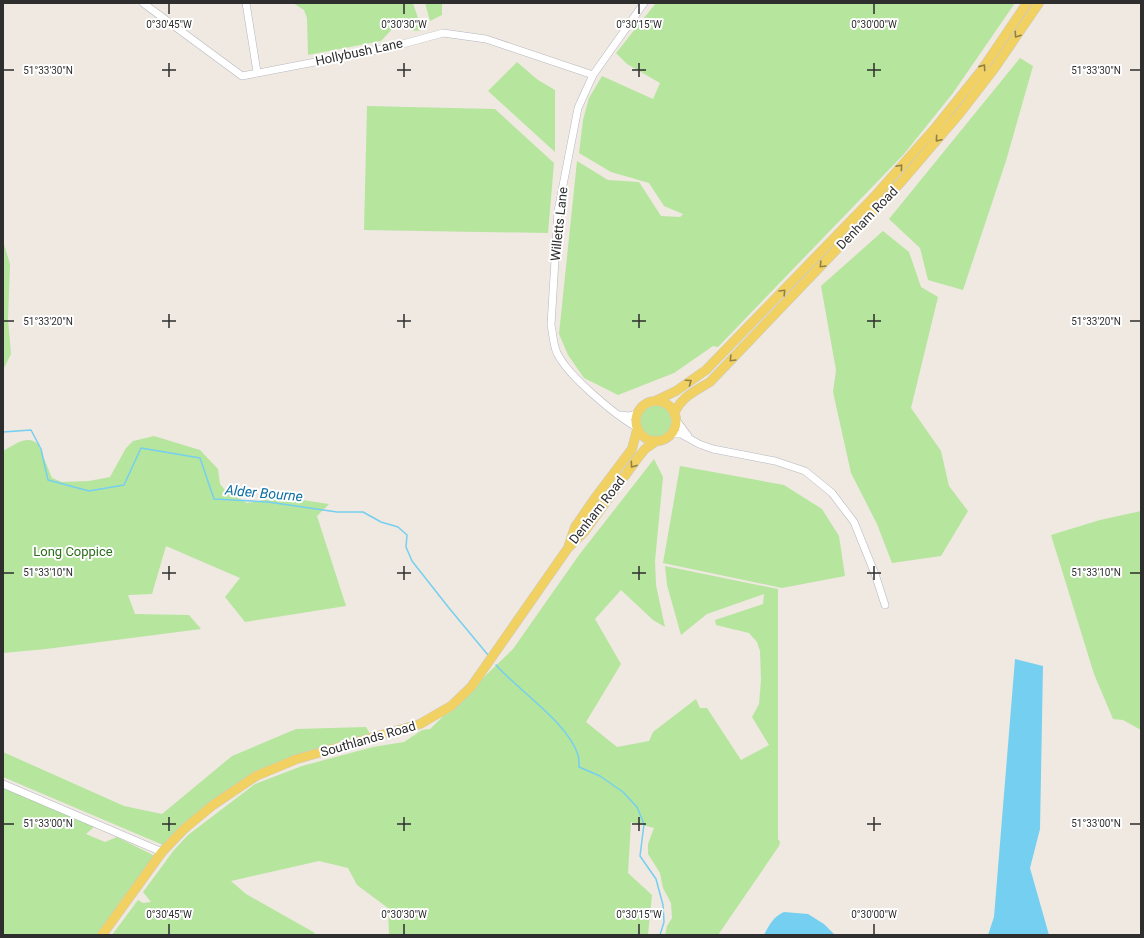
<svg xmlns="http://www.w3.org/2000/svg" width="1144" height="938" font-family="Roboto,sans-serif">
<style>
.green{fill:#b6e59e}
.water{fill:#75cff0}
.lines{fill:none;stroke-linecap:round;stroke-linejoin:round}
.stream{stroke:#75cff0;stroke-width:1.5}
.minor-casing{stroke:#b4b7c1;stroke-width:8}
.major-casing{stroke:#c9c9c9;stroke-width:10}
.minor{stroke:#fff;stroke-width:7}
.major{stroke:#f2d163;stroke-width:9}
.oneway{stroke:#908048}
.ticks{fill:none;stroke:#2e2e2e;stroke-width:1.5}
.labels{text-anchor:middle;dominant-baseline:central;stroke-width:4;stroke-linejoin:round;paint-order:stroke}
.street-label{font-size:13px;fill:#2e2e2e;stroke:#fff}
.park-label{font-size:13px;fill:#2c6e1b;stroke:#fff}
.water-label{font-size:14px;font-style:italic;fill:#0d6fa3;stroke:#fff}
.ticks-label{font-size:10px;text-anchor:middle;fill:#2e2e2e;stroke:#fff;stroke-width:4;stroke-linejoin:round;paint-order:stroke}
</style>
<rect width="100%" height="100%" fill="#efe9e1"/>
<path class="green" d="M293 3H413L422 30C408 33 408 25 396 25L381 41 308 55 307 18 304 10Z
M425 3H442V15L430 21Z
M656 3H1015L953 93 904 154 718 347 713 346 674 373 618 395 584 378 568 355 559 334 577 161 608 180 639 182 661 216 680 217 683 214 664 206 649 183 611 172 579 153 583 120 589 98 602 76 653 99 660 83 627 64 616 53Z
M1020 58 1033 66 1006 161 963 290 928 280 920 248 889 219Z
M517 62 538 80 555 90V152L488 91Z
M367 106 495 109 554 163 548 233 364 230Z
M883 231 909 252 921 287 938 297 911 408 941 451 949 486 968 511 941 556 892 563 877 524 851 473 833 392 836 370 821 286Z
M3 241 10 264 8 319 11 354 3 370Z
M640 421a16 16 0 1 1 32 0a16 16 0 1 1-32 0Z
M154 436 200 450 218 469 220 484 225 490 247 503 282 497 329 504 317 516 346 606 245 622 225 597 240 578 166 546 152 594 128 595 135 614 189 615 201 629 46 649 3 653V451C14 445 27 434 38 444L52 478 62 482 89 481 110 477 126 448 133 441Z
M654 459 663 477 655 561 656 585 665 627 653 620 621 590 595 619 621 664 586 722 617 747 649 741 653 732 696 699 700 708H707L741 760 769 745 752 717 759 704 761 680 760 651 757 642 749 633 716 625 715 620 763 604 764 594 707 614 681 635 667 585 665 566 778 589V839L780 842 779 846 718 935H665L667 926 672 918 671 903 663 888 660 873 648 854V844L654 828 631 822 628 873 652 895 648 935H389L388 908 357 885 348 868 319 861 231 881 246 894 315 933 313 935H112L138 900 143 903 151 902 143 892 174 850 188 835 255 784 302 766 373 747 404 742 422 730 430 729 513 649 579 555Z
M680 466 784 485 822 509 839 536 845 576 782 588 663 563Z
M1141 511V730L1123 720 1113 719 1094 674 1051 535 1100 520Z
M366 727 370 734 257 771C222 790 193 819 163 845L3 777V752L124 806 162 814 232 756 296 729Z
M3 788 95 826 86 834 105 842 117 837 155 856 97 935H3Z"/>
<path class="water" d="M1015 659 1043 666 1040 829 1030 868 1049 935H988L994 917Z
M784 912 808 914 824 924 835 935H764C769 925 773 917 784 912Z"/>
<g class="lines">
<path class="stream" d="M3 432 31 430 41 449 48 480 89 491 124 485 141 448 200 458 214 499 268 502 337 512H363L381 522 398 527 407 535 406 547 412 561 449 608 488 655
M496 665C519 691 568 723 578 755 579 758 579 763 579 767L600 776 623 792 637 807 644 824 640 856 656 879 663 905 664 922 660 935"/>
<defs>
<path id="minor" d="M143 3 242 76 388 48 443 33 486 39 593 75
M246 3 257 72
M619 415 629 416 637 414
M676 420 688 436
M636 427C614 414 568 376 557 353 553 344 553 334 551 325L558 211 578 108 593 75 644 3
M672 434H681L699 444 713 449 775 461 805 471 832 493 854 522 875 574 885 605
M3 784 162 852"/>
<path id="major" d="M636 421a20 20 0 1 1 40 0a20 20 0 1 1-40 0Z
M655 401 676 391 706 370 874 197 936 127 981 71 1027 3
M674 414C681 397 695 391 710 382L901 182 960 113 994 69 1039 3
M569 545 575 527 595 498 632 449 637 430
M102 935 162 852 184 829 213 805 256 776 297 759 420 724 451 706 471 687 568 548 584 532 637 459 645 449 655 442"/>
</defs>
<use href="#minor" class="minor-casing"/>
<use href="#major" class="major-casing"/>
<use href="#minor" class="minor"/>
<use href="#major" class="major"/>
</g>
<defs><path id="oneway-chevron" d="M-2-3.5L2.5 0L-2 3.5" fill="none" stroke-width="1.6" stroke-linecap="round" stroke-linejoin="round"/></defs>
<g class="oneway">
<use href="#oneway-chevron" transform="translate(1017 35) rotate(124)"/>
<use href="#oneway-chevron" transform="translate(983 67) rotate(-55)"/>
<use href="#oneway-chevron" transform="translate(938 139) rotate(131)"/>
<use href="#oneway-chevron" transform="translate(900 167) rotate(-49)"/>
<use href="#oneway-chevron" transform="translate(822 265) rotate(134)"/>
<use href="#oneway-chevron" transform="translate(783 292) rotate(-46)"/>
<use href="#oneway-chevron" transform="translate(732 359) rotate(134)"/>
<use href="#oneway-chevron" transform="translate(689 382) rotate(-35)"/>
<use href="#oneway-chevron" transform="translate(633 465) rotate(126)"/>
</g>
<path class="ticks" d="M169 4V14M404 4V14M639 4V14M874 4V14M169 63V77M404 63V77M639 63V77M874 63V77M4 70H14M162 70H176M397 70H411M632 70H646M867 70H881M1130 70H1140M169 314V328M404 314V328M639 314V328M874 314V328M4 321H14M162 321H176M397 321H411M632 321H646M867 321H881M1130 321H1140M169 566V580M404 566V580M639 566V580M874 566V580M4 573H14M162 573H176M397 573H411M632 573H646M867 573H881M1130 573H1140M169 817V831M404 817V831M639 817V831M874 817V831M4 824H14M162 824H176M397 824H411M632 824H646M867 824H881M1130 824H1140M169 924V934M404 924V934M639 924V934M874 924V934"/>
<g class="labels">
<g class="street-label">
<text transform="translate(359 52) rotate(-12)">Hollybush Lane</text>
<text transform="translate(867 218) rotate(-46)">Denham Road</text>
<text transform="translate(559 224) rotate(-84)">Willetts Lane</text>
<text transform="translate(597 510) rotate(-52)">Denham Road</text>
<text transform="translate(368 739) rotate(-16)">Southlands Road</text>
</g>
<g class="park-label">
<text x="73" y="551">Long Coppice</text>
</g>
<g class="water-label">
<text transform="translate(264 493) rotate(5)">Alder Bourne</text>
</g>
</g>
<g class="ticks-label">
<text x="169" y="28">0°30'45"W</text>
<text x="404" y="28">0°30'30"W</text>
<text x="639" y="28">0°30'15"W</text>
<text x="874" y="28">0°30'00"W</text>
<text x="48" y="74">51°33'30"N</text>
<text x="1096" y="74">51°33'30"N</text>
<text x="48" y="325">51°33'20"N</text>
<text x="1096" y="325">51°33'20"N</text>
<text x="48" y="576">51°33'10"N</text>
<text x="1096" y="576">51°33'10"N</text>
<text x="48" y="827">51°33'00"N</text>
<text x="1096" y="827">51°33'00"N</text>
<text x="169" y="918">0°30'45"W</text>
<text x="404" y="918">0°30'30"W</text>
<text x="639" y="918">0°30'15"W</text>
<text x="874" y="918">0°30'00"W</text>
</g>
<rect width="1144" height="938" fill="none" stroke="#2e2e2e" stroke-width="8"/>
</svg>
